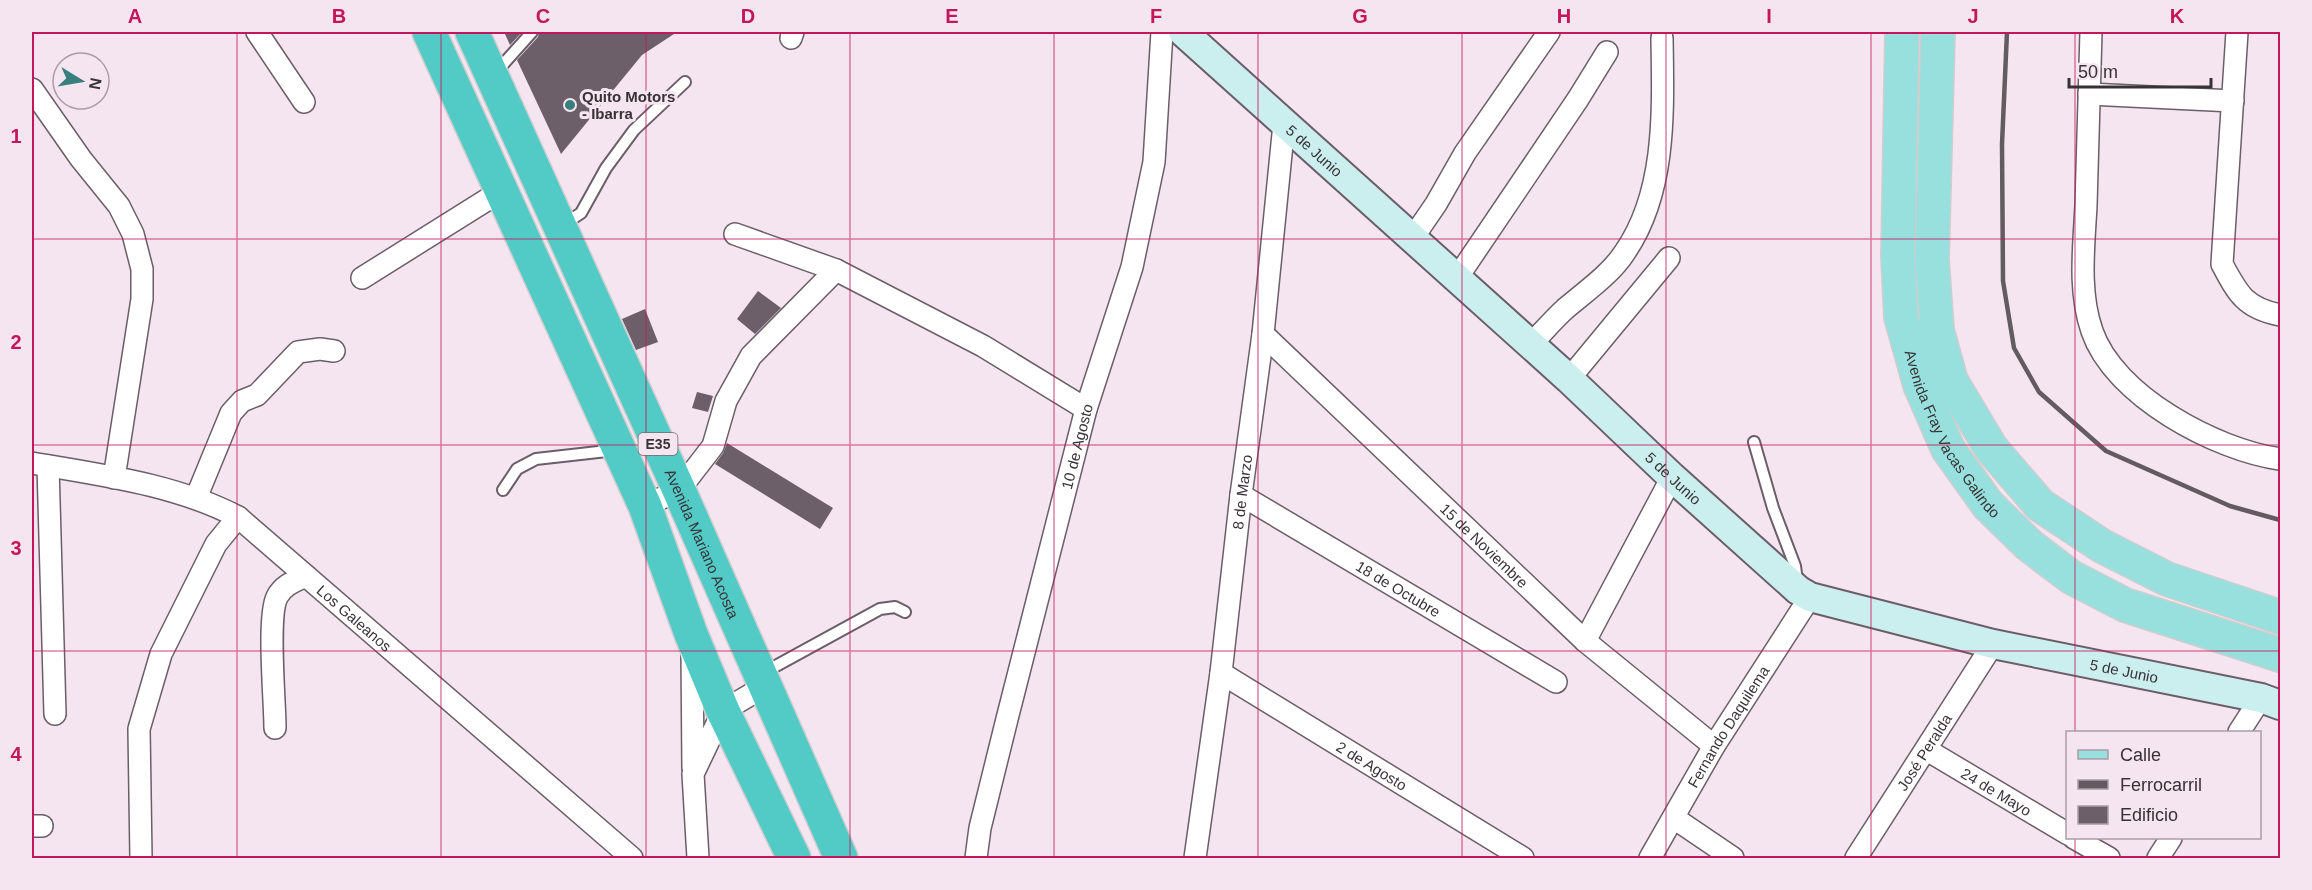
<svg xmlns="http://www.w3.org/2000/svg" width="2312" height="890" font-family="Arial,sans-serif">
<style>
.building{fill:#6c5f6a}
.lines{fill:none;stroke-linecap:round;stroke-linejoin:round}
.lane-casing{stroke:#6b5e68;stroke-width:14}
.street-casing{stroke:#6b5e68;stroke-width:24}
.secondary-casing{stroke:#6b5e68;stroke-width:32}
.primary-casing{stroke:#cfcecf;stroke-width:36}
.highway-casing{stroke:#cfcecf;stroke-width:36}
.lane{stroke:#fff;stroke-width:10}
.street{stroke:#fff;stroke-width:21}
.secondary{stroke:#cbefee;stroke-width:28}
.primary{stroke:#97e0dd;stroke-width:33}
.highway{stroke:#52cbc6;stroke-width:33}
.rail{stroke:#635b61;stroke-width:4.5}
.grid{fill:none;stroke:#c2185b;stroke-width:1.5;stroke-opacity:0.55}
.poi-dot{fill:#38807d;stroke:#f5e5f1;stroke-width:2}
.labels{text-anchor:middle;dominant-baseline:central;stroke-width:6;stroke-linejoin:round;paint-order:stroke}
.shield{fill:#f5e5f1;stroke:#71686f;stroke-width:1.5}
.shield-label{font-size:14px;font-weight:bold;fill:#383237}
.poi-label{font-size:15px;font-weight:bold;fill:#383237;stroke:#f5e5f1;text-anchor:start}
.street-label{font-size:15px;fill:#383237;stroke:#f5e5f1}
.neatline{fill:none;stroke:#c2185b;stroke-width:2}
.grid-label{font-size:20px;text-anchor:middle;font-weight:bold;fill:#c2185b}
</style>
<rect width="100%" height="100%" fill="#f5e5f1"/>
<path class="building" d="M504 32H522L510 45Z
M539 32H677L642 55 561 154 517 60 538 37Z
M758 291 781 308 755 334 737 319Z
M645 309 658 342 636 350 622 319Z
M697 392 713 396 708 412 692 408Z
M727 443 833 508 820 529 715 464 723 453Z"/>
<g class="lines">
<defs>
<path id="lane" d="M496 72 532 32
M563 225 581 213 606 168 634 130 685 82
M1754 442 1773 508 1795 566 1797 581
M503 490 517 469 536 459 616 450
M763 673 880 609 895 607 905 612"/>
<g id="street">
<path d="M257 32 304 102"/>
<path d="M2091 32C2089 89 2088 147 2086 205 2084 246 2078 291 2092 331 2114 396 2216 450 2280 459"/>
<path d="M2237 32 2222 264C2238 294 2245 308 2280 315"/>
<path d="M791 38 793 32"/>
<path d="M32 89 81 159 119 206 133 234 142 269V299L114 478"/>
<path d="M2089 94 2233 101"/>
<path d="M735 234 836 270 983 346 1086 409"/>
<path d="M1412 239 1436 204 1465 153 1549 32"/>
<path d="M362 278 501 191"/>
<path d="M1457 278 1578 99 1607 52"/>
<path id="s1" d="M1263 334 1585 641 1714 746"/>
<path d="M1530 345C1542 333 1553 320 1565 309 1585 292 1611 274 1625 252 1667 191 1663 109 1662 38"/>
<path d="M1569 379 1669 258"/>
<path id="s2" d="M32 463C100 475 175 484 238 517L632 858"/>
<path d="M48 466 55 714"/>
<path id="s3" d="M1241 495 1556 682"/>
<path d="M196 498 231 413 242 401 257 395 298 352 320 349 334 351"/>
<path d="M645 506 679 490 713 446 726 401 751 356 836 270"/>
<path d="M1585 641 1672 477"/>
<path d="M692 652 693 768"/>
<path id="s4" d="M1221 673 1523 858"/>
<path d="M275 728C275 701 267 617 277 597 283 585 295 581 306 576"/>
<path d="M2239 732 2261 698"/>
<path id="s5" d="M1927 750 2068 834"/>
<path d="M1674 818 1733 858"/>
<path d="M32 826H42"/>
<path d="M2074 838 2109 858"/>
<path d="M141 858 139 729 161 654 216 544 238 517"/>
<path d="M698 858 693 774 723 711 765 686"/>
<path id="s6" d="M976 858 980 828 1007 719 1086 409 1132 267 1154 162 1162 32"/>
<path id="s7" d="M1195 858 1221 673 1241 495 1263 334 1284 124"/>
<path id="s8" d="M1650 858 1714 746 1810 597"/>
<path id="s9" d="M1856 858 1993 644"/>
<path d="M2158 858 2171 838"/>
</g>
<g id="secondary">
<path id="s10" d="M1183 32 1569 379 1672 477 1798 590 1810 597 1993 644 2261 698 2280 705"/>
</g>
<g id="primary">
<path id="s11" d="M1902 32 1898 256 1901 317 1920 385 1948 449 1988 505 2029 545 2071 577 2125 605 2280 655"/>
<path d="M1938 32 1932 260 1937 330 1951 381 1991 448 2040 505 2102 546 2167 579 2280 617"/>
</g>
<g id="highway">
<path d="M429 32 645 506 691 634 723 711 794 858"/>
<path id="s12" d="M472 32 679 490 841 858"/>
</g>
</defs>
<use href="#lane" class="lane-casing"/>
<use href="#street" class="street-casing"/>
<use href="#secondary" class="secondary-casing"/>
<use href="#primary" class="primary-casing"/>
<use href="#highway" class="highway-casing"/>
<use href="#lane" class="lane"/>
<use href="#street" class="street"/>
<use href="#secondary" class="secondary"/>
<use href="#primary" class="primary"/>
<use href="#highway" class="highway"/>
<path class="rail" d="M2007 32 2002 144 2003 281 2014 348 2039 392 2106 451 2230 506 2280 520"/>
</g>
<path class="grid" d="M237 32V858M441 32V858M646 32V858M850 32V858M1054 32V858M1258 32V858M1462 32V858M1666 32V858M1871 32V858M2075 32V732M32 239H2280M32 445H2280M32 651H2280M2075 838V858"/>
<circle class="poi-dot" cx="570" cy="105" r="6"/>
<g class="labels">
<rect class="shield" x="638.5" y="433" width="39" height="22" rx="4.5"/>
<g class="shield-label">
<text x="658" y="444">E35</text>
</g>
<g class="poi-label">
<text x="582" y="96">Quito Motors<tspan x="582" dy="17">- Ibarra</tspan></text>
</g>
<g class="street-label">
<text stroke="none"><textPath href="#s10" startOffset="177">5 de Junio</textPath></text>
<text stroke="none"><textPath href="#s11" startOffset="414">Avenida Fray Vacas Galindo</textPath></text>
<text stroke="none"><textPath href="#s6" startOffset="424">10 de Agosto</textPath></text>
<text stroke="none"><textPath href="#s10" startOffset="663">5 de Junio</textPath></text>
<text stroke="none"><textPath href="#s7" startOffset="369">8 de Marzo</textPath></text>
<text stroke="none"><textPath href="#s12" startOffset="561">Avenida Mariano Acosta</textPath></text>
<text stroke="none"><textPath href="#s1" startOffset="306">15 de Noviembre</textPath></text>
<text stroke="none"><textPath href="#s3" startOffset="183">18 de Octubre</textPath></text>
<text stroke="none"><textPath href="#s2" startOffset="368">Los Galeanos</textPath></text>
<text stroke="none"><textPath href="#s10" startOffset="1167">5 de Junio</textPath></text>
<text stroke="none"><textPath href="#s8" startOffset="153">Fernando Daquilema</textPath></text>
<text stroke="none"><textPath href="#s9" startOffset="126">José Peralda</textPath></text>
<text stroke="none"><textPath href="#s4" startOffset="177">2 de Agosto</textPath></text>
<text stroke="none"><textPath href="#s5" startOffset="81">24 de Mayo</textPath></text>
</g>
</g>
<rect width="2312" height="890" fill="none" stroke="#f5e5f1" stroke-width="66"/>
<rect x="2066" y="731" width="195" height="108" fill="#f5e5f1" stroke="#a99da7" stroke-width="1.5"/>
<rect x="2078" y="750" width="30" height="9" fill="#97e0dd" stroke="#a99da7" stroke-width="1.5"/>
<text x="2120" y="761" font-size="18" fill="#383237">Calle</text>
<rect x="2078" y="780" width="30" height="9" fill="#635b61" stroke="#a99da7" stroke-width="1.5"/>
<text x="2120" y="791" font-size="18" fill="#383237">Ferrocarril</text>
<rect x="2078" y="806" width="30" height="18" fill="#6c5f6a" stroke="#a99da7" stroke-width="1.5"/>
<text x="2120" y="821" font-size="18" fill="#383237">Edificio</text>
<g transform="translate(81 81) rotate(101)"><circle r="28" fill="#f5e5f1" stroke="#a99da7" stroke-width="1.5"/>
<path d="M0-4.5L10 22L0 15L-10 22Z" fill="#38807d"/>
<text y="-9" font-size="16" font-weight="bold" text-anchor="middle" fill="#383237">N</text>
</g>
<path d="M2069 78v9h142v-9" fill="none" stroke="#383237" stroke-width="3"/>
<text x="2078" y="78" font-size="18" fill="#383237" stroke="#f5e5f1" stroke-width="4.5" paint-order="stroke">50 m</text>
<rect x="33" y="33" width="2246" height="824" class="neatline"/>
<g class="grid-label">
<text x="135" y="23">A</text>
<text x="339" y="23">B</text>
<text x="543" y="23">C</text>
<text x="748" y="23">D</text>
<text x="952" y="23">E</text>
<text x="1156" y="23">F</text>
<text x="1360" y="23">G</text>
<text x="1564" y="23">H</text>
<text x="1769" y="23">I</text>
<text x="1973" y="23">J</text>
<text x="2177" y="23">K</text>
<text x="16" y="143">1</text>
<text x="16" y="349">2</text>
<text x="16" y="555">3</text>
<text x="16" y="761">4</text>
</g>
</svg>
